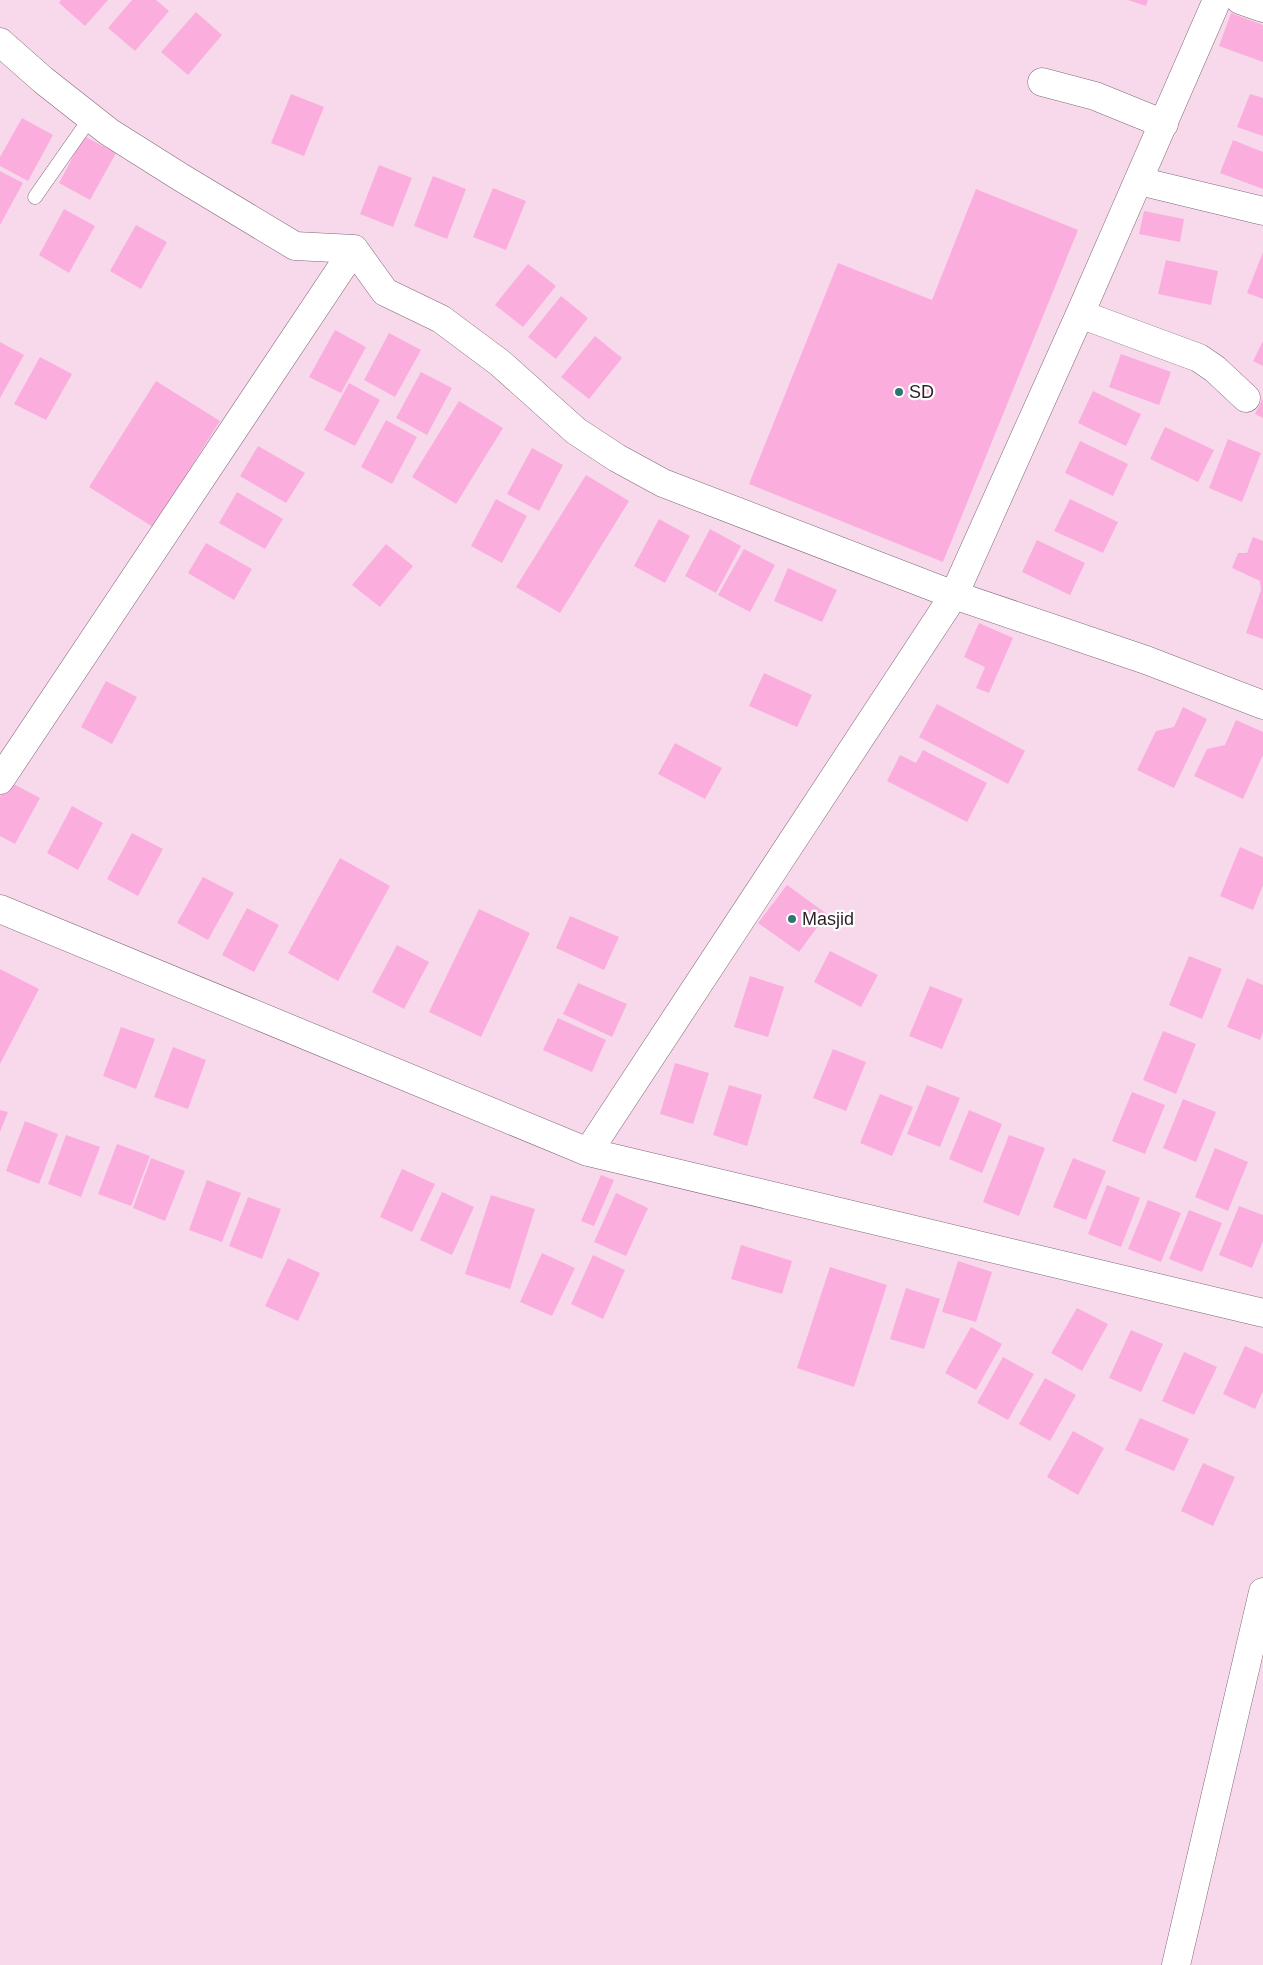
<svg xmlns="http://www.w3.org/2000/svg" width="1263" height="1965" font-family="Arial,sans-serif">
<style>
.building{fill:#fbaede}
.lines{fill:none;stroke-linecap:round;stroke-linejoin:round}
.service-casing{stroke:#826878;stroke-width:15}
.minor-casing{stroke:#826878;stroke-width:29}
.service{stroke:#fff;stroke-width:14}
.minor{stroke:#fff;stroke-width:28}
.poi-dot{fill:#2d7673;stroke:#fff;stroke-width:2}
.labels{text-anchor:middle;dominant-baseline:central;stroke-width:4.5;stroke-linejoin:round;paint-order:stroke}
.poi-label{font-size:18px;fill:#291f25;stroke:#fff;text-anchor:start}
</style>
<rect width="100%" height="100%" fill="#f7d9eb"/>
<path class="building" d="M61 0H108L85 26 59 3Z
M132 0H156L169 11 135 51 108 28Z
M1128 0H1148L1146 6Z
M196 12 222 35 188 75 161 52Z
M1231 13 1263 25V62L1219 46Z
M291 94 324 107 304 156 271 143Z
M1250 94 1263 98V136L1237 127Z
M22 118 53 135 28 181 0 166V157Z
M84 136 116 153 90 200 59 183Z
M1233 140 1263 152V189L1220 173Z
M379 165 412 178 393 227 360 214Z
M0 171 23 183 0 225Z
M433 176 466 189 447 239 414 226Z
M493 188 526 201 506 250 473 237Z
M976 189 1078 230 943 562 749 484 838 263 932 300Z
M64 209 95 226 69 273 39 255Z
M1144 211 1184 219 1180 242 1139 234Z
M136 225 167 242 141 289 110 271Z
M1263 252V299L1247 293Z
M1166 260 1218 271 1211 305 1158 294Z
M528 264 556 286 523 327 495 305Z
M561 296 588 318 556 359 528 337Z
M335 330 366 347 341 393 309 377Z
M389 333 421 350 395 397 364 380Z
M595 336 622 358 589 399 561 377Z
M1263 341V366L1253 361Z
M0 342 24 355 0 398Z
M1121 354 1171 372 1159 405 1109 387Z
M40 357 72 374 46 420 14 404Z
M421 372 452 388 427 435 396 418Z
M156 381 220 421 153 527 89 487Z
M349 383 380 400 355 446 324 430Z
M1093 391 1141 414 1126 446 1078 423Z
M1263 398V418L1255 414Z
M459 401 503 428 456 504 412 477Z
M386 420 417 437 392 484 361 467Z
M1165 427 1214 450 1198 482 1150 459Z
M1228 439 1261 453 1242 502 1209 488Z
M1080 441 1128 464 1113 496 1065 473Z
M258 446 305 473 286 503 240 476Z
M532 448 563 465 539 511 507 494Z
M586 475 629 501 560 613 516 587Z
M237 492 283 519 265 549 219 523Z
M496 499 527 516 502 563 471 546Z
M1070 499 1118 522 1103 553 1054 531Z
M659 519 690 536 665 583 634 566Z
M710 529 741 546 716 593 685 576Z
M1253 537 1263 541V639L1246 633 1261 590 1260 581 1232 568 1238 553H1247Z
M1037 540 1085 563 1070 595 1022 572Z
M206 543 252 569 234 600 188 573Z
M386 544 413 566 380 607 352 585Z
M744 549 775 565 750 612 718 595Z
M788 568 837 590 822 622 774 601Z
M979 623 1013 638 989 693 976 688 985 667 964 657Z
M764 673 812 695 797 727 749 706Z
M106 681 137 697 112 744 81 727Z
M937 704 1025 751 1008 784 919 737Z
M1183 707 1207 719 1174 788 1137 770 1156 731 1174 727Z
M1236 720 1263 732V755L1243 799 1194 776 1207 749 1225 745Z
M675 743 722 768 705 799 658 774Z
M923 750 987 783 967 822 887 781 900 755 916 763Z
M8 781 40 798 15 844 0 836V797Z
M72 806 103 823 78 870 47 853Z
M132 833 163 849 138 896 107 879Z
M1240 847 1263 857V885L1253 910 1220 896Z
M340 858 390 886 338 981 288 953Z
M203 877 234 893 208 940 177 923Z
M787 885 827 914 799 952 758 923Z
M247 908 279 925 254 972 222 955Z
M479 909 530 933 481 1037 429 1012Z
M570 916 619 937 604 970 556 948Z
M397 945 429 962 404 1009 372 992Z
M830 951 878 975 861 1007 814 982Z
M1189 956 1222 969 1202 1019 1169 1005Z
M0 969 39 989 0 1064Z
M750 976 784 987 768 1037 734 1027Z
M1247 978 1263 985V1032L1260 1040 1227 1027Z
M578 983 627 1004 612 1037 563 1014Z
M930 986 963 999 942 1049 909 1036Z
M558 1018 606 1040 592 1072 543 1050Z
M121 1027 155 1039 136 1089 103 1076Z
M1163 1031 1196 1044 1176 1094 1143 1080Z
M173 1047 206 1060 188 1109 154 1097Z
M833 1049 866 1062 846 1111 813 1098Z
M675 1063 709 1073 693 1124 660 1114Z
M729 1085 762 1095 747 1146 713 1135Z
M927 1085 960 1098 940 1147 907 1134Z
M1132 1092 1165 1105 1145 1154 1112 1141Z
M880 1094 913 1107 892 1156 860 1143Z
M1183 1099 1216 1112 1196 1162 1163 1148Z
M0 1110 8 1112 0 1132Z
M969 1110 1002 1124 982 1173 949 1159Z
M25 1121 58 1134 39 1184 6 1171Z
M66 1135 100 1147 81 1197 48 1184Z
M1009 1135 1045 1148 1019 1216 983 1202Z
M117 1144 150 1156 131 1206 98 1194Z
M1215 1148 1248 1162 1228 1211 1195 1197Z
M151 1158 185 1171 165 1221 133 1208Z
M1073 1158 1106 1171 1086 1220 1053 1207Z
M402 1169 435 1184 412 1232 380 1217Z
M601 1175 614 1180 594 1226 581 1221Z
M207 1180 241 1193 222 1242 189 1230Z
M1107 1185 1140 1198 1121 1247 1088 1234Z
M442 1192 474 1207 452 1255 420 1240Z
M616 1193 648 1208 626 1256 594 1242Z
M491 1195 535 1209 510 1289 465 1274Z
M248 1197 281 1209 262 1259 229 1246Z
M1148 1200 1181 1213 1161 1262 1128 1249Z
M1239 1206 1263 1215V1241L1252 1268 1219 1255Z
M1189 1210 1222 1223 1202 1272 1169 1259Z
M741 1245 792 1261 782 1294 731 1279Z
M542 1253 575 1268 552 1316 520 1302Z
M593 1255 625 1270 603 1319 571 1304Z
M288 1258 320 1273 298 1321 265 1306Z
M958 1261 992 1272 976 1322 942 1312Z
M830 1267 887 1285 854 1387 797 1368Z
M906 1288 940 1299 924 1349 890 1339Z
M1077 1308 1108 1324 1082 1371 1051 1353Z
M971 1327 1002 1344 976 1390 945 1373Z
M1131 1330 1163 1344 1141 1392 1109 1378Z
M1245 1346 1263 1354V1391L1255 1409 1223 1394Z
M1184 1352 1217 1367 1194 1415 1162 1401Z
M1003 1357 1034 1374 1008 1420 977 1403Z
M1045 1378 1076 1395 1050 1441 1019 1424Z
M1140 1418 1189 1439 1174 1471 1125 1450Z
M1073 1431 1104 1448 1078 1495 1047 1477Z
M1203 1463 1235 1477 1213 1526 1181 1511Z"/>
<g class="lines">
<defs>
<path id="service" d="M35 197 91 117"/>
<path id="minor" d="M1240 0 1263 8
M0 42 43 80 109 132 182 178 295 246 354 249 385 292 441 319 500 363 576 431 617 458 663 483 954 595 1146 660 1263 705
M1042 82 1095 96 1164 124
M1139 181 1263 211
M1080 314 1199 358 1215 369 1246 398
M0 780 354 249
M0 909 588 1152 1263 1313
M588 1152 954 595 1080 314 1217 0
M1176 1965 1263 1592"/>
</defs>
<use href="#service" class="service-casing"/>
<use href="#minor" class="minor-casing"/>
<use href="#service" class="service"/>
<use href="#minor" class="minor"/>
</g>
<g class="poi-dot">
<circle cx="899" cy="392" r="5"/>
<circle cx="792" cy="919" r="5"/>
</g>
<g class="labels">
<g class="poi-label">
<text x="909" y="392">SD</text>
<text x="802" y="919">Masjid</text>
</g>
</g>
</svg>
